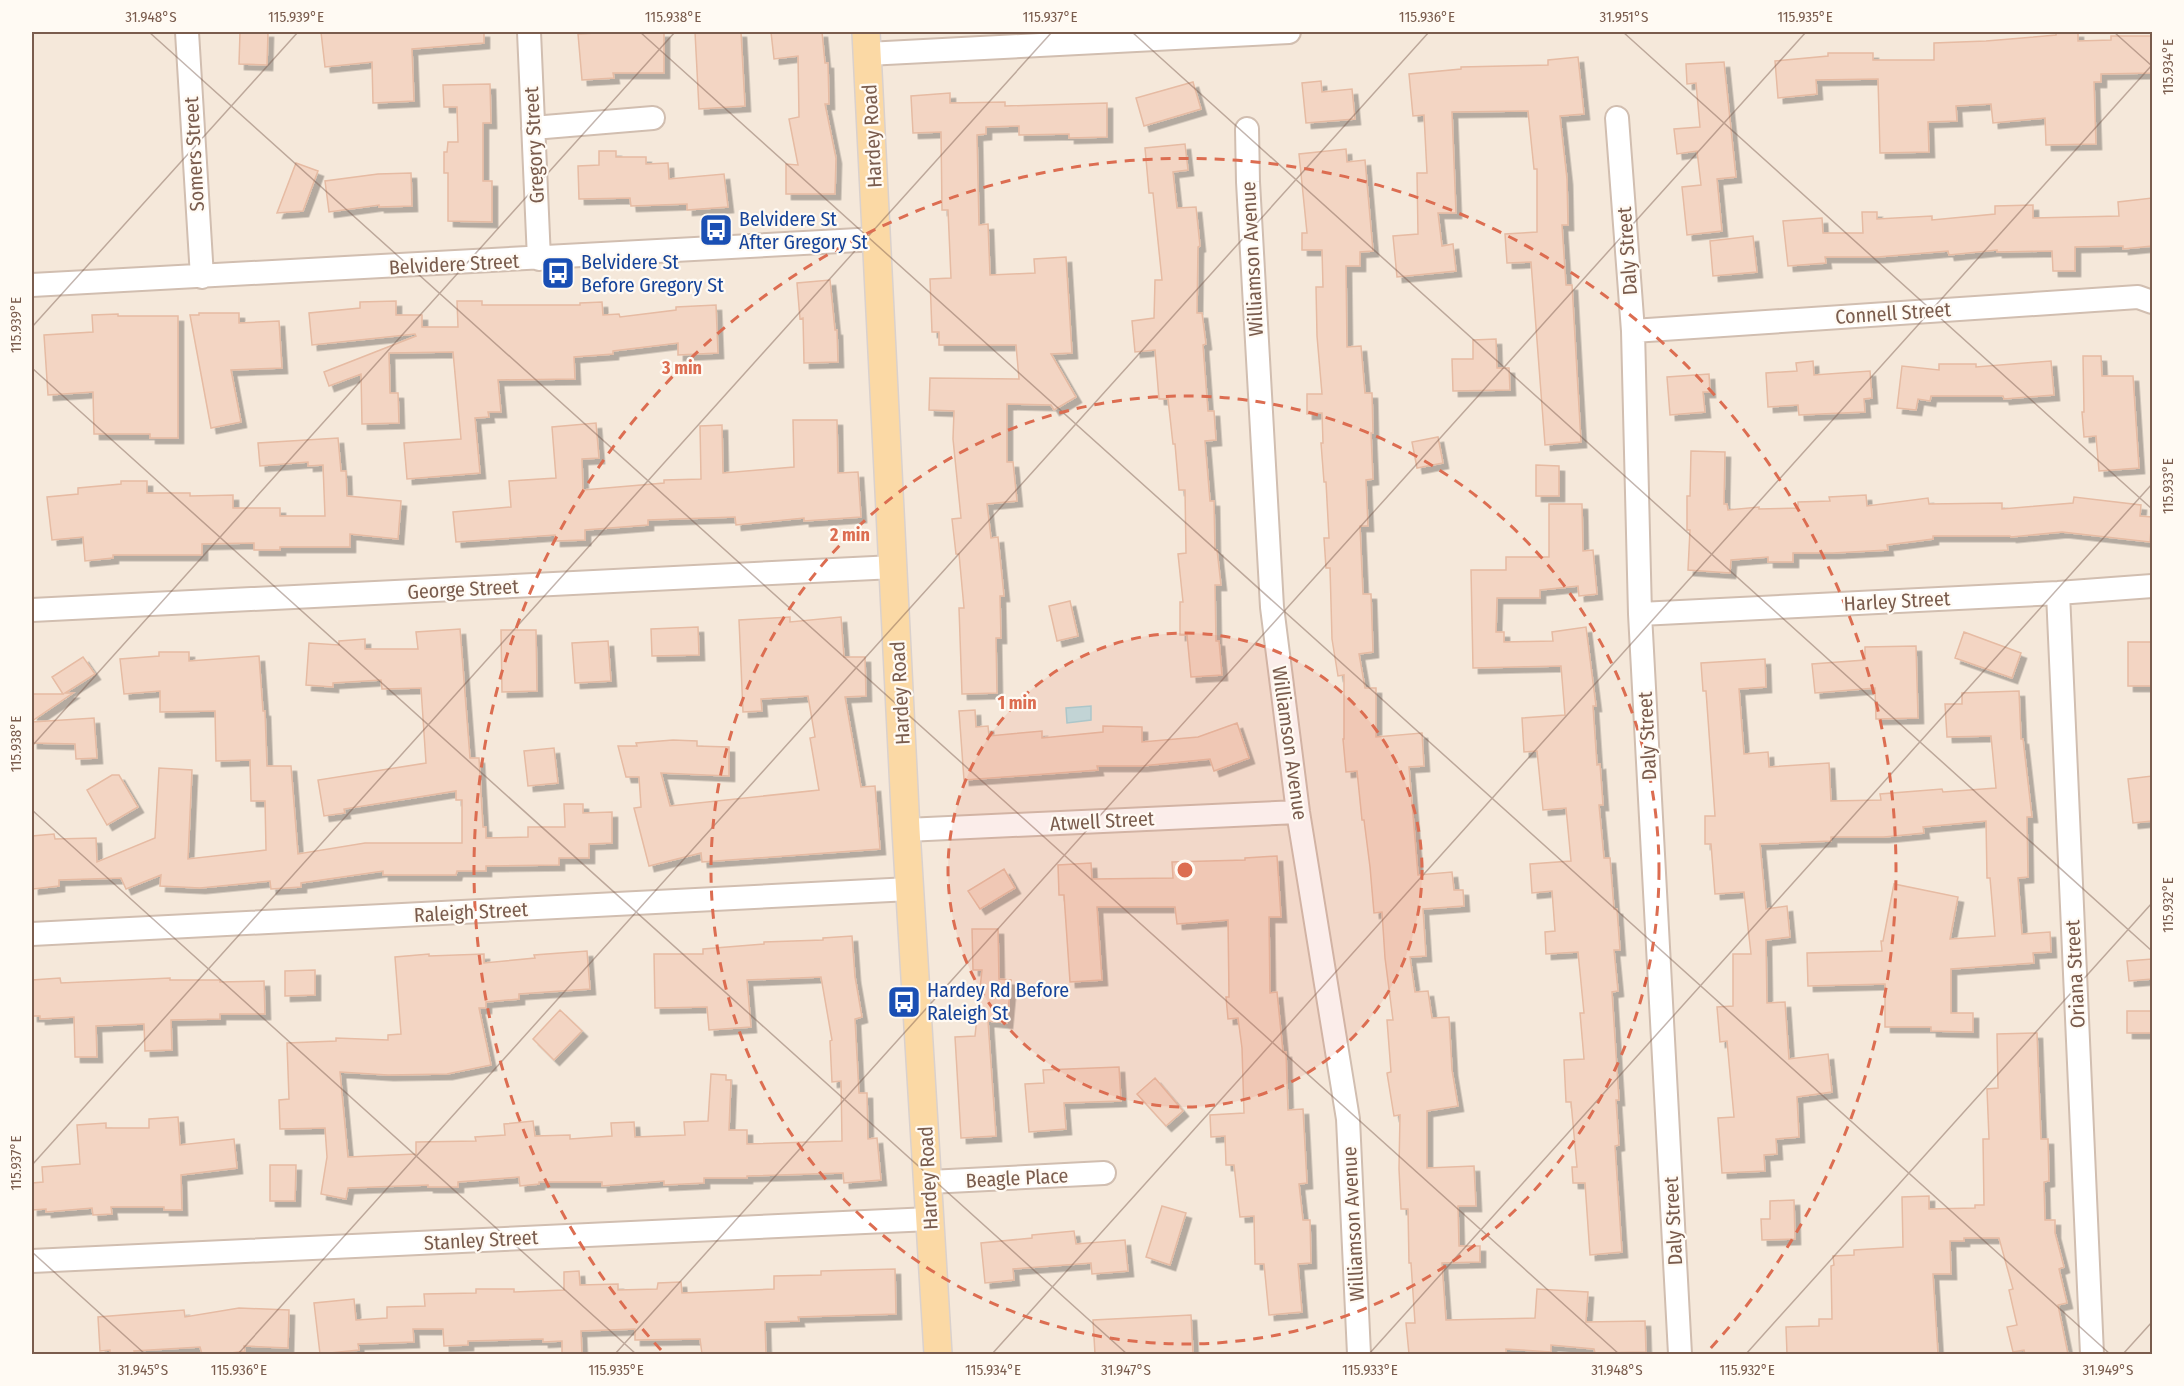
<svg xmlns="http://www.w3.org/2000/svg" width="2184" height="1386" font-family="'Fira Sans Condensed',sans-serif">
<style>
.residential{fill:#f5e8da}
.water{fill:#bfe3e8;stroke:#a5d3da;stroke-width:1.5}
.building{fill:#f3d5c3;stroke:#e6bba3;stroke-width:1.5;filter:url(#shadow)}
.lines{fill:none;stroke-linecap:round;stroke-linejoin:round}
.minor-casing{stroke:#d1beb0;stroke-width:26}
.major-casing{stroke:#dad1cd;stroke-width:30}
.minor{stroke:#fff;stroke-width:22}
.major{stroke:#fbd9a5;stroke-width:27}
.ticks{fill:none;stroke:#7a5c4d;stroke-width:1.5;stroke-opacity:0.45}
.ring{fill:none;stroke:#dc6d51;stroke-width:3;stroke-dasharray:10 8}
.labels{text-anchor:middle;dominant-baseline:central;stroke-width:4.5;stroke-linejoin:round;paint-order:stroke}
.street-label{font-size:20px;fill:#7a5c4d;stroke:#fffaf3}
.transit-label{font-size:20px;fill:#164399;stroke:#fffaf3;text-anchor:start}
.centre{fill:#dc6d51;stroke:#fffaf3;stroke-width:3}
.ring-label{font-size:18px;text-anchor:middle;font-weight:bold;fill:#dc6d51;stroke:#fffaf3;stroke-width:4.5;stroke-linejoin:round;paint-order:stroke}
.neatline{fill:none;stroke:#7a5c4d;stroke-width:2}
.ticks-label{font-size:15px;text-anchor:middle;fill:#7a5c4d}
</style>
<defs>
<filter id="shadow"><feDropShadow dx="5.5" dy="5.5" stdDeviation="0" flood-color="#0004"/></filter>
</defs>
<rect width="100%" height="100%" fill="#fdf6ec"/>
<path class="residential" d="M32 32H2152V1354H32Z"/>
<path class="water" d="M1091 706V720L1067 723 1066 708Z"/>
<path class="building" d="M240 32H268L267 65 239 64Z
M321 32H484V43L412 49 414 101 373 103 372 62 325 67Z
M615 32H664V73H613L614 78 582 80 578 34Z
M695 32H741L745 106 699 109Z
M771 32H822L825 63H828L829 104H825L836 158 835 194H786V164L798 165 789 119 799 117 798 56 774 59Z
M2056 32H2078V41L2111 40V36H2152V73L2101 74V82H2094L2096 144 2046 145 2045 118 1993 123 1991 104 1956 106 1957 121 1928 122 1929 152 1880 153 1878 79 1816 80 1817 94 1778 98 1775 61 1828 56V53H1873V60H1934V43L1986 41 2056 35Z
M1578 57 1584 114 1560 116 1567 179 1568 225H1562L1566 285H1572L1581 442 1545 445 1531 262 1507 263 1505 234 1537 232V169H1534L1528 111 1452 112 1456 213H1438L1442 246 1453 244 1456 271 1397 277 1393 236 1418 234 1417 173H1427L1424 115 1413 116 1409 74 1461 69V67L1548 65V60Z
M1724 62 1736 177 1717 179 1722 231 1687 235 1682 187 1701 185 1697 151 1677 154 1674 129 1700 127 1696 83 1687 84 1686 64Z
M1321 81 1322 92 1352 89 1355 119 1306 123 1302 83Z
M1193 82 1201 109 1144 126 1136 98Z
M490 84 491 123H483V181H492V222L448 221V173H444V152H447L448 142H458L457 107H444L443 85Z
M950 93V103L1005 102V106L1107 103V137L1069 138V134L1019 135V126L986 127V134L977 135 979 225 988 224 990 275 1035 273 1034 259 1066 257 1072 353 1051 354 1076 397 1054 410 1051 405 1007 404V462H1013L1017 501 987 504 991 538 998 537 1004 596H1000L1001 638H996L997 693 962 694 959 608H964L959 554H956L952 519 961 518 953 439 954 411 929 410 930 378 1019 379 1016 345H939V332H932L930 279 951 278 948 210H942L941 132 913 133 911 96Z
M1185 144 1188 170 1173 172 1177 208 1196 207 1200 246 1198 247 1197 313H1202L1206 344 1203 345 1208 411H1214L1216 440 1205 441 1210 501H1214L1215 550H1217L1221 585H1215L1216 641H1219L1222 675 1191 677 1187 635H1180V602H1183L1178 554 1186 553 1185 490H1179L1175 444H1173L1168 399H1159L1155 350 1135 352 1132 321 1154 318 1155 280H1162L1153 193H1149L1145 148Z
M1346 149 1347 162 1365 160 1373 251 1360 252V266H1346L1347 347 1361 346 1365 393H1372L1373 433H1371L1373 479 1366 480 1368 526H1360L1363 594H1371L1373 652 1359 654 1365 688H1376V737L1422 733 1424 766 1409 767 1418 875 1452 872 1454 890H1463L1464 906 1423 909 1426 956 1410 957 1415 992 1428 991 1432 1018 1449 1017 1452 1070 1458 1106 1427 1111V1168L1474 1166 1476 1206H1458L1459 1246H1480V1262L1442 1263 1446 1320 1535 1318 1537 1289 1588 1292 1586 1322 1645 1321 1646 1352 1595 1353 1594 1349 1551 1345V1352L1506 1349V1354H1409L1406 1323H1415L1411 1263H1409L1408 1209H1401L1399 1169 1400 1115 1394 1116 1387 1073 1391 1072 1387 1020H1393L1385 958 1382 912 1374 913 1370 867 1364 820H1362L1357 771 1346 772 1343 739H1344V675L1338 676 1332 639 1330 568H1326L1324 538H1329L1326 482H1324L1321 443H1323L1322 413 1307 414V394H1322L1317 336 1316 287H1323L1322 250H1302V233H1307L1299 154Z
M599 151H616V157H646V164L668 163 669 179 724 174 728 207 687 210V204L631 206 630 198 579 199 578 166 599 165Z
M296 163 318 171 303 211 277 213Z
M411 173 412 206 379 207V205L329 212 325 181 378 174Z
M2152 198V246L2123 249V246L2075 247V271H2053L2052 251 1997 252V250L1949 255 1948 251 1878 257H1825L1826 263 1788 266 1783 221 1822 218 1823 233H1863L1862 212H1877V219L1932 216V220L1995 214V206L2033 205V218L2119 216 2118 202Z
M1753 236 1757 272 1713 276 1710 241Z
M830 280 835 330H837L838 362 804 363 803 318 800 319 797 283Z
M396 301V315H422V327H458L457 301H482V305H580V303L602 302 603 315 619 314 620 317 676 310V307L716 305 718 353 678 355V343L613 351V354L574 357 575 379 498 380 501 412H488L489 417 475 418 480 473 407 479 404 443 461 439 453 352 389 353 390 393H398L399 423 362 424 361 374 329 386 324 372 416 336 415 334 312 345 309 313 360 308V302Z
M199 313H239V323L279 321 282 368 231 370 241 422 211 428 190 315H199Z
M118 314V316H178V438H150V434H94L93 392 48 395 44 335 93 332 92 315Z
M1496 339 1497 368H1509L1510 390 1453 391 1452 359H1473V340Z
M2083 356H2101L2102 376H2133L2139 468 2099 471 2096 436 2084 437 2082 412H2084Z
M1813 361 1814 375 1870 371 1872 398 1864 399 1865 412 1799 415 1798 405 1768 407 1766 373 1797 371 1796 363Z
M2051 361 2054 395 2004 399 2003 396H1931L1930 401 1918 399 1916 410 1897 408 1902 366 1939 370V364H1976V367Z
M1709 374 1710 392H1703L1705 412 1670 415 1667 377Z
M793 420H837L838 473 858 472 861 517 804 521V518L736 525 735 517 648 520V525L585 530V540L555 541V535L456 542 453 512 511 507 509 481 556 478 552 427 596 423 599 458 582 459 583 490 664 483V480L701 479 700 426 722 425 723 473 794 467Z
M1438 437 1443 463 1417 468 1412 442Z
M338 438 341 471H346L347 496 401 501 398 539 350 534V547H280V550H254V543L202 544V555H113V558L85 561 83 537 52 540 47 497 78 494V488L121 484V481H147V493H190V496L233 495V508H280V516H325L323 465 308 466V462L260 466 258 443Z
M1691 451 1725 452 1724 504H1727L1728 510 1759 507V509L1798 508V502L1830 501 1829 497 1866 495 1867 506 1928 498 1929 504 2002 503V509L2073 503 2074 497 2141 505 2140 516 2152 517 2150 542 2062 532 2011 537 2010 536H1933V539L1887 545 1888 550 1833 553H1793V562H1768V557L1731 560 1730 573 1688 570 1690 530H1687V496H1690Z
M1536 465 1559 466V496H1536Z
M1549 504H1582L1583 551 1593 550 1597 594 1579 596 1578 586 1540 590V598H1497L1496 632H1504V642L1553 641 1552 632 1586 627 1596 706H1593L1597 765 1600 764 1603 805H1599L1604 858H1610L1614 909H1617L1620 950H1614L1618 991 1612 992 1619 1100H1616L1619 1145 1615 1146 1622 1252 1590 1255 1585 1183H1573L1572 1167H1577L1571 1102H1566L1564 1060 1584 1059 1580 1013H1584L1578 952 1546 954 1545 932 1555 931 1552 891 1532 893 1530 864 1571 861 1566 808 1543 810 1537 751 1524 752 1522 718 1565 715 1561 666 1473 668 1471 570H1506V557H1549Z
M1070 601 1078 636 1057 641 1049 606Z
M790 617V622L841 617 844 657H865L866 696 845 697 861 787 875 786 880 849 702 862 701 853 649 866 634 808 641 807 639 777H626L618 746H637L636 743 673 740 697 741V746L729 747V776L661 773 670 806 819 790 810 738 815 737 808 696 761 699 762 711 743 712 739 620Z
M698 627 699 655 652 656 651 629Z
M460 629 470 758H479L483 827H486V838L528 837V827H565L564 804H583V813L612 812V843L589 844V858H559V865L486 866V871H457L456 875H383V871L301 883V887L271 889 270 881 200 888 160 886 161 875 126 889 121 878 59 880V886L33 889 32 836 54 834 55 839 96 838 97 862 155 838 159 768 192 770 188 859 266 850 265 801H251L250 760 216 761 215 711 160 712V691L124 694 120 659 159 656V652H189V661L259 656 263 711H265L267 766H291L298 854 365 843H462V800H456V791L344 809 345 813 324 816 318 780 426 763 421 688 382 689 381 680 333 683V687L306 685 309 643 339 645V641L365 639V649H418L416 632Z
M501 630H536L537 691 502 692Z
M1964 632 2021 653 2012 678 1955 658Z
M608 641 611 681 575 683 572 643Z
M2128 642H2152V686H2128Z
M1916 646 1918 718 1876 719 1875 688 1815 693 1812 664 1865 660V647Z
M83 657 95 674 65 693H73L32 721V694H63L52 677Z
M1765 659 1766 687 1739 689 1744 754 1768 752 1769 767 1829 763 1831 801 1881 800 1880 794 1942 789 1943 792 1996 788 1991 736 1947 737 1945 704H1962V693L2019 691 2021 739H2023L2032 817H2027L2028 877 2018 878 2022 934 2050 932 2051 952 2033 953 2034 963 1951 969V1013H1973V1032L1931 1031V1027H1885V984L1808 986 1807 953 1882 951 1881 941H1883L1894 884 1958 897 1950 939 1995 936 1990 878H1987L1986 821 1923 827 1924 833 1884 837H1831V841L1760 844 1766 909 1787 906 1790 937 1766 940 1767 1003 1785 1002 1789 1059 1828 1054 1832 1092 1797 1097 1799 1137 1776 1139 1777 1154 1764 1155 1765 1171 1722 1173 1718 1118 1734 1117 1727 1041 1720 1042 1717 1007 1733 1006V954H1751L1744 892 1715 894 1711 844H1705V816H1715L1706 691H1703L1701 663Z
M975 710 976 727 988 726 989 736 1042 731V738L1103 732V726L1142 727V742L1198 737 1237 723 1249 758 1214 771 1210 759 1142 766H1097L1098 770 964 780 959 711Z
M94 718 97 758 76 759 75 744 32 743V722Z
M554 748 558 783 528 786 524 751Z
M112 775H119L138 807 107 825 87 790Z
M2152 776V821L2133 823 2128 779Z
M1277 856 1281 917H1269L1270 993 1277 992 1283 1052H1286L1288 1110 1303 1109 1307 1183 1299 1184 1303 1220H1310L1311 1263 1298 1264 1302 1312 1269 1315 1264 1264H1255L1254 1216 1240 1217 1234 1165H1226L1225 1136 1211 1137 1210 1115 1244 1113 1242 1048 1238 1018 1228 1019 1226 997H1229L1228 920 1177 924 1175 907H1097L1102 980 1070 982 1064 895H1059L1058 865 1091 863 1092 879 1173 878 1172 862 1245 860V858Z
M1004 869 1015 888 980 909 968 891Z
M972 929H998L999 979 1011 980 1007 1023 988 1021 996 1136 961 1138 955 1037 975 1036 982 970H973Z
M852 936 855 977 862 1017 855 1019 859 1093H867L868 1139 877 1138 881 1180 844 1183 843 1173 747 1176V1178H704V1183L664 1185V1181L602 1186V1182H539V1184L520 1186 519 1177 458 1182V1187H428V1185L348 1188 346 1199 321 1194 327 1157 325 1128 280 1129 279 1100 289 1099 287 1043 336 1041V1038L388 1040V1035L401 1034 395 957 429 954V956L484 954V963L535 958 534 955 587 951 590 989 519 994V999L486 1002V1008H479L491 1065 447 1074 388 1075 340 1072 348 1157 416 1154V1142L476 1141 475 1137 505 1135 504 1124 533 1121 535 1136 570 1135V1139L612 1136 611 1123 634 1122 635 1137 685 1135 684 1122 708 1121 711 1074 726 1075V1080H731L729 1130H747V1144L842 1141 841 1081 832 1082 830 1041 832 1040 821 977 747 980 751 1027 709 1030 707 1007 655 1008 654 954H703V949L764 944V942L823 940V938Z
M2152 959V979L2129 981 2127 961Z
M315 970V995L285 996V971Z
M60 978 61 983 170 978V980H220V982L264 981 265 1014H220V1019L171 1020 172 1050 145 1051 144 1024 96 1026 97 1057H75L74 1017 40 1019V1016H32V980Z
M560 1010 582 1031 554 1060 533 1039Z
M2127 1011H2152V1033H2127Z
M2037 1033 2041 1139H2048L2049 1181 2044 1182 2045 1220H2055V1233L2064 1267 2059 1269 2067 1303 2058 1305 2068 1354H2025L2024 1350 2013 1352 2007 1327 2017 1325 2009 1290 2013 1289 1999 1238H1964V1241H1950L1951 1274H1933L1938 1354H1787L1786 1327 1819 1326V1319H1832L1831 1266 1834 1265 1833 1256 1854 1255V1250L1903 1247 1902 1197 1929 1196V1209L1975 1208V1205H1984L1983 1139H1989L1987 1089 1998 1088 1997 1034Z
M1119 1067 1121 1101 1064 1103 1066 1129 1029 1132 1025 1084 1044 1083 1043 1070Z
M1155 1078 1183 1111 1166 1126 1137 1094Z
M178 1117 180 1145 234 1139 237 1168 181 1175 182 1210H164V1207H111L112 1214 93 1215 92 1208 46 1212V1209L32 1210V1183L43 1182 42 1167 80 1164 77 1125 106 1123V1128H149V1119Z
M270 1165H296L295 1201H270Z
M1794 1200 1795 1239 1762 1240 1761 1219H1770V1201Z
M1162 1206 1186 1213 1170 1265 1146 1257Z
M1074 1231 1076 1244 1125 1240 1128 1271 1092 1274 1091 1263 1013 1269 1014 1280 985 1283 981 1243 1032 1238V1235Z
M895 1269 896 1314 798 1317 799 1321 765 1322 766 1354H702L700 1339 635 1340V1329L581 1331 582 1354H562V1341L543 1342V1339L468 1341V1345L444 1346 443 1329H413L414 1342 358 1344 359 1350 320 1354 314 1303 354 1299 356 1320 387 1318V1307L425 1306 424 1294 476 1293V1289H514V1292L564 1290V1272L579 1271 580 1285 618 1284V1290L657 1289 658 1283 681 1282 682 1293 774 1289V1276L821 1275V1271Z
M239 1308 289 1310 288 1348 244 1346 245 1351 224 1354H202L200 1347 134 1351 135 1354H110V1350L100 1351 98 1317 184 1310 185 1317Z
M1191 1315 1193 1354H1095L1093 1320Z"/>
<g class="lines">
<defs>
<path id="minor" d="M187 32 202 277
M529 32 539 259
M867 54 1289 32
M1617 118 1633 331 1640 614 1680 1354
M533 128 653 118
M1247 129 1248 182 1272 607 1298 812 1348 1119 1359 1354
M32 285 877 239
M1633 331 2138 297 2152 302
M2058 593 2092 1354
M32 610 894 567
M1640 614 2058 593 2152 586
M906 830 1298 812
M32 934 910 889
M929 1182 1104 1173
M32 1261 930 1219"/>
<path id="major" d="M866 32 906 830 938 1354"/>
</defs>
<use href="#minor" class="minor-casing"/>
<use href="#major" class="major-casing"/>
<use href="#minor" class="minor"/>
<use href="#major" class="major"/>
</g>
<path class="ticks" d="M149 32 1619 1354M640 32 2110 1354M1132 32 2152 951M1623 32 2152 509M2114 32 2152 66M32 327 298 32M32 368 1127 1354M32 746 675 32M32 810 636 1354M32 1165 1052 32M32 1252 145 1354M238 1354 1429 32M615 1354 1806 32M992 1354 2152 65M1369 1354 2152 484M1746 1354 2152 903M2123 1354 2152 1322"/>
<circle cx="1185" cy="870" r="237" fill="#dc6d51" fill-opacity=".12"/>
<g class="ring">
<circle cx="1185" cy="870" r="237"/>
<circle cx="1185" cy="870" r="474"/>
<path d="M661 1350A711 711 0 1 1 1709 1350"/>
</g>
<defs>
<symbol id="bus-square" viewBox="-11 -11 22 22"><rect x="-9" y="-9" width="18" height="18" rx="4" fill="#1a4fb4" stroke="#fffaf3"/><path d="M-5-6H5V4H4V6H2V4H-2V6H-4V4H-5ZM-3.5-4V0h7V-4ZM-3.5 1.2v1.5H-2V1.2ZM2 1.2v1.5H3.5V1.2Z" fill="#fff"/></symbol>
</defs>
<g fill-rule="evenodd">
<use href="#bus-square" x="697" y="211" width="38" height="38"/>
<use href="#bus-square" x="539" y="254" width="38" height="38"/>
<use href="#bus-square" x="885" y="983" width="38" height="38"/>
</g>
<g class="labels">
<g class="street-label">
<text transform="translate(872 136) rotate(-93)">Hardey Road</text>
<text transform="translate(534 145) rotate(-93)">Gregory Street</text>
<text transform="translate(194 154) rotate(-93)">Somers Street</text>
<text transform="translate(1627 251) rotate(-94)">Daly Street</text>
<text transform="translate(1252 259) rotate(-93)">Williamson Avenue</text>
<text transform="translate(454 264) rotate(-3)">Belvidere Street</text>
<text transform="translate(1893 313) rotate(-4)">Connell Street</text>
<text transform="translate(463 589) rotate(-3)">George Street</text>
<text transform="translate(1897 601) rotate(-3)">Harley Street</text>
<text transform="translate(900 693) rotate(-93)">Hardey Road</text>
<text transform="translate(1647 736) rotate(-93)">Daly Street</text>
<text transform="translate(1290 743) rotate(82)">Williamson Avenue</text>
<text transform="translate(1102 821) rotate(-3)">Atwell Street</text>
<text transform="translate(471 912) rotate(-3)">Raleigh Street</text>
<text transform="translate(2075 974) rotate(-93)">Oriana Street</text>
<text transform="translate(928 1178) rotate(-93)">Hardey Road</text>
<text transform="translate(1017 1178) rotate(-3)">Beagle Place</text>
<text transform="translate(1673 1221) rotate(-93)">Daly Street</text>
<text transform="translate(1353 1224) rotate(-93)">Williamson Avenue</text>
<text transform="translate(481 1240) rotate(-3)">Stanley Street</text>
</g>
<g class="transit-label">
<text x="739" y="219">Belvidere St<tspan x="739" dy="23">After Gregory St</tspan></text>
<text x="581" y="262">Belvidere St<tspan x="581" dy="23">Before Gregory St</tspan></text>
<text x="927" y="990">Hardey Rd Before<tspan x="927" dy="23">Raleigh St</tspan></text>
</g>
</g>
<circle cx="1185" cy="870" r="9" class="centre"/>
<g class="ring-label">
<text x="682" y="374">3 min</text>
<text x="850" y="541">2 min</text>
<text x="1017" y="709">1 min</text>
</g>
<rect width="2184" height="1386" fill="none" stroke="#fffaf3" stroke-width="66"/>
<rect x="33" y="33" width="2118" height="1320" class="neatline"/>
<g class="ticks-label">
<text x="151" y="22">31.948°S</text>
<text x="296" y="22">115.939°E</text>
<text x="673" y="22">115.938°E</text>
<text x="1050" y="22">115.937°E</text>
<text x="1427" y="22">115.936°E</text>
<text x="1624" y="22">31.951°S</text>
<text x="1805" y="22">115.935°E</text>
<text transform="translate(2168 67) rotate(-90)" y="5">115.934°E</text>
<text transform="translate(16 325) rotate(-90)" y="5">115.939°E</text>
<text transform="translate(2168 486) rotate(-90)" y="5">115.933°E</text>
<text transform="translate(16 744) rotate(-90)" y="5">115.938°E</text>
<text transform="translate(2168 905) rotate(-90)" y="5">115.932°E</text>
<text transform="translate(16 1163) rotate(-90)" y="5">115.937°E</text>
<text x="143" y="1375">31.945°S</text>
<text x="239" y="1375">115.936°E</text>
<text x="616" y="1375">115.935°E</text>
<text x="993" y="1375">115.934°E</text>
<text x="1126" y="1375">31.947°S</text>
<text x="1370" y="1375">115.933°E</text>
<text x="1617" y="1375">31.948°S</text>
<text x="1747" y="1375">115.932°E</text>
<text x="2108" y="1375">31.949°S</text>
</g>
</svg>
